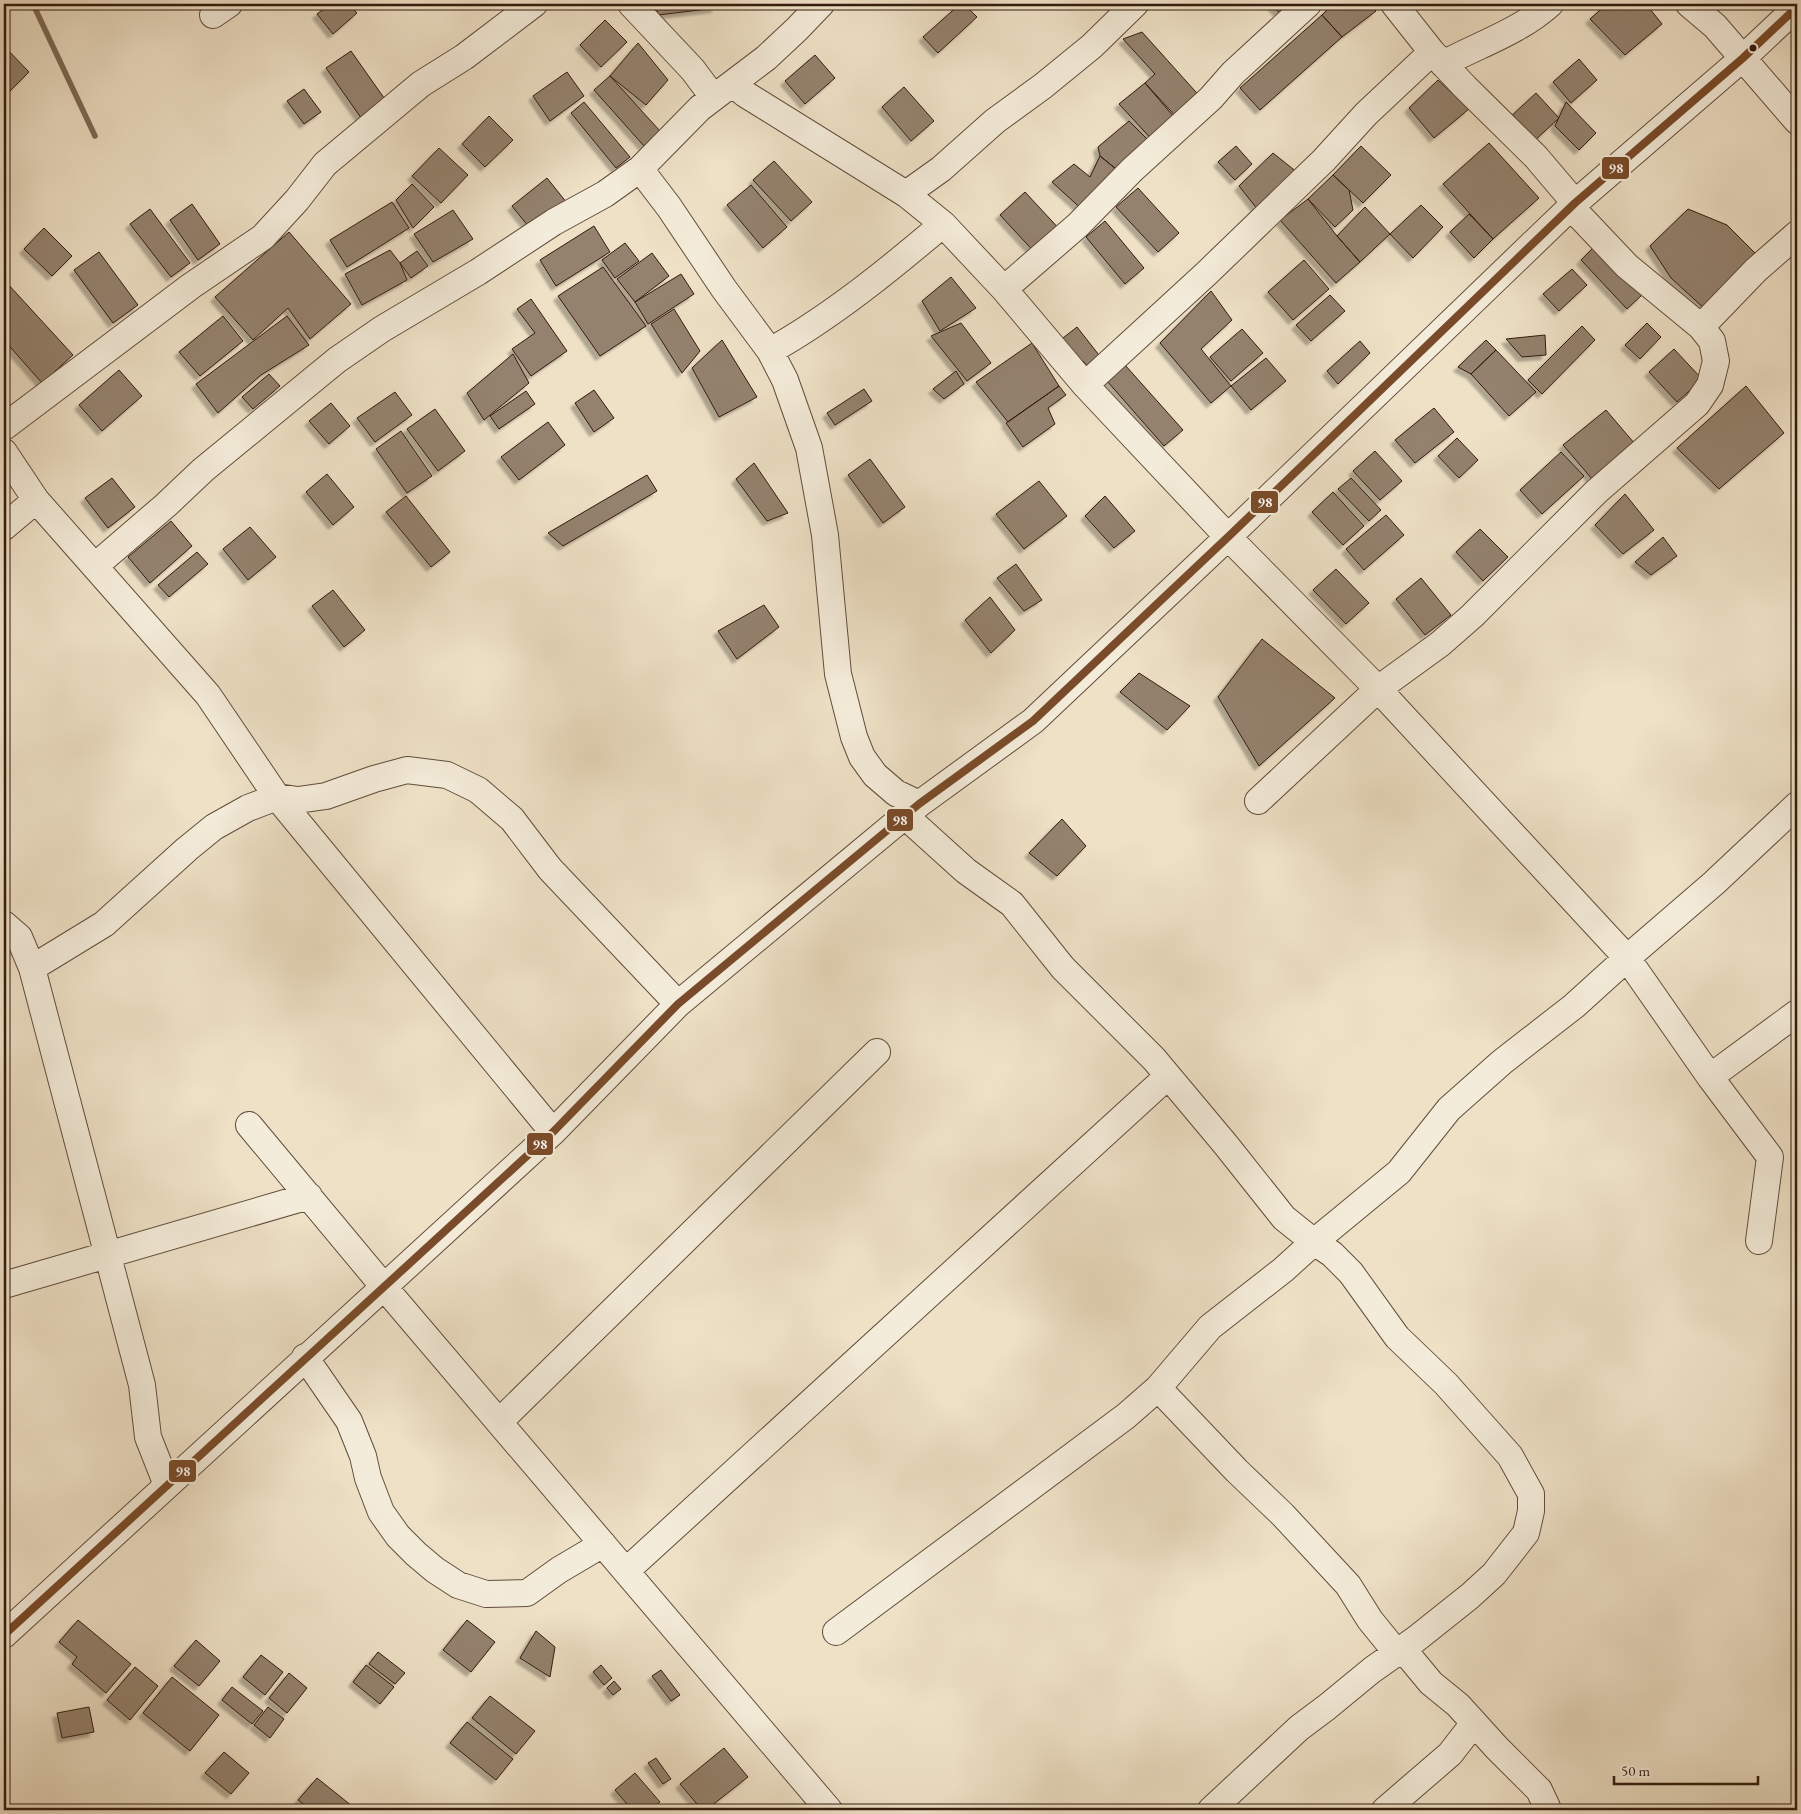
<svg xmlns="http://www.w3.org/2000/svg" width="1801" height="1814" font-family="'EB Garamond',serif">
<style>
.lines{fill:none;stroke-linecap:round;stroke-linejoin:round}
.stream{stroke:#7d6a57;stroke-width:5.5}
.building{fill:#94826e;stroke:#331b0e;filter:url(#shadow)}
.minor-casing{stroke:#624c3c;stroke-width:28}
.minor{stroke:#f4ecda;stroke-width:26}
.bus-1-casing{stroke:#f4ecda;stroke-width:11}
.bus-1{stroke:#7a4b2a;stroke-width:8}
.bus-dot{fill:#331b0e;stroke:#f4ecda;stroke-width:2}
.line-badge{stroke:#f4ecda;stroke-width:2}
.badge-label{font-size:14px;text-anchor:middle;font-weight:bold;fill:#fff}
</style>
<defs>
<filter id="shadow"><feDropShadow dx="-4.5" dy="4.5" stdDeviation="1" flood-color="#0004"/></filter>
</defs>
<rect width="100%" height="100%" fill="#eee1c6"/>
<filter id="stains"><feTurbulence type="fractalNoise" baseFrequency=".004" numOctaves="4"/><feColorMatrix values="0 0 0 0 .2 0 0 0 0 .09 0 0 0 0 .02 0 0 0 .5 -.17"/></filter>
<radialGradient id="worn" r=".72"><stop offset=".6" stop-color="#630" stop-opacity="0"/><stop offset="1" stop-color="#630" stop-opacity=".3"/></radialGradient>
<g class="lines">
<path class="stream" d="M33 4 95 136"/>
</g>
<path class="building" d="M330 4H349L357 13 333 34 317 14Z
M656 4H716V8L658 15Z
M960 4H964L977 17 938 53 923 37Z
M1271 4H1301L1285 19Z
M1333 4H1370L1376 11 1342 37 1322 15Z
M1607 4H1646L1662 24 1625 55 1590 19Z
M1322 15 1342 37 1260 110 1240 88Z
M605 20 627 42 601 67 580 45Z
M1142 32 1204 101 1181 122 1145 83 1155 74 1123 39Z
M638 43 668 80 646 105 610 76Z
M4 46 29 72 4 97Z
M351 51 389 105 364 122 326 68Z
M815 55 835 78 805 104 785 81Z
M1579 59 1597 80 1571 103 1553 82Z
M567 72 584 96 550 121 533 96Z
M610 76 660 131 644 146 594 90Z
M1438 80 1469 109 1434 138 1409 108Z
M1145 83 1179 123 1156 144 1119 104Z
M904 87 934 121 911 141 882 107Z
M304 89 321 112 304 124 287 101Z
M1536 93 1559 118 1531 144 1508 119Z
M584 102 630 157 616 168 571 113Z
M1566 102 1596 133 1579 150 1555 126Z
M489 116 513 140 485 167 462 144Z
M1129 121 1152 144 1121 173 1100 156 1098 147Z
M1489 143 1539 198 1493 239 1443 184Z
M1236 146 1252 164 1235 180 1218 162Z
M1361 146 1391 175 1363 203 1333 175Z
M439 148 468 175 441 203 412 176Z
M1273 153 1298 173 1258 210 1239 186Z
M1100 156 1121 173 1087 214 1052 182 1074 164 1090 177Z
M774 161 812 202 791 221 753 180Z
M1333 175 1349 190 1353 210 1335 227 1308 199Z
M547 178 567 203 532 231 512 206Z
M412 184 434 207 413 228 396 200Z
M751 185 787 227 763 248 727 205Z
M1138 188 1179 233 1158 252 1116 207Z
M1025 192 1063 233 1038 256 1000 215Z
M1308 199 1337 236 1360 262 1336 283 1280 220Z
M392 202 409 228 347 267 330 240Z
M192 204 220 244 198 260 170 220Z
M1421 205 1443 227 1413 258 1390 234Z
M1365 207 1390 234 1360 262 1337 236Z
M150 209 190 263 171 277 130 224Z
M1688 209 1727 225 1757 255 1706 310 1671 278 1650 246Z
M453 210 473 239 433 262 414 234Z
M1469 214 1493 239 1474 258 1450 232Z
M1105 221 1144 268 1125 284 1086 237Z
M594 226 610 252 556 286 540 260Z
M44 228 72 256 52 276 24 249Z
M289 232 351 304 310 339 288 308 253 340 215 297Z
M625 243 639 261 615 278 602 260Z
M1596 245 1642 295 1627 309 1581 260Z
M390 250 400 263 407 280 362 305 345 274Z
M417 251 428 266 411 278 400 263Z
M99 252 138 305 113 323 74 270Z
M652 253 669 276 635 302 617 279Z
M1304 260 1329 289 1293 320 1268 292Z
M603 267 646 326 600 356 558 296Z
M1572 269 1587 285 1559 311 1543 294Z
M681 274 694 294 648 324 635 302Z
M951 277 976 308 940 331 922 301Z
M6 282 73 355 42 383 4 340V284Z
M1211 291 1232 320 1201 349 1231 386 1211 403 1160 343Z
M1330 295 1345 311 1311 341 1296 325Z
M531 299 567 351 531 376 512 349 535 333 517 309Z
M674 309 700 351 682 373 651 324Z
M223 316 243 341 200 376 179 352Z
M287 316 309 345 261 375 218 413 196 384Z
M961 323 991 363 967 381 931 336Z
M1647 323 1661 337 1640 359 1625 345Z
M1582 326 1595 340 1542 394 1528 380Z
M1077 327 1106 364 1094 374 1083 361 1075 363 1058 342Z
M1242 329 1263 353 1231 381 1210 357Z
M1545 335 1546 355 1522 357 1506 339Z
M722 340 757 397 719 417 692 368Z
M1486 340 1496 350 1471 374 1458 367Z
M1360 341 1370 353 1338 384 1327 371Z
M1032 343 1059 386 1008 422 976 382Z
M1674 349 1702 379 1677 402 1649 372Z
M1496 350 1536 392 1509 416 1471 374Z
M513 354 529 383 484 420 467 393Z
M1266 358 1286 381 1251 410 1231 386Z
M1125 365 1183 430 1164 446 1107 381Z
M119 370 142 396 102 431 79 405Z
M956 371 964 384 944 399 933 389Z
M269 374 280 386 253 409 242 397Z
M1059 386 1066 395 1048 408 1055 424 1023 447 1006 423Z
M1746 386 1784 433 1719 489 1677 448Z
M864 389 872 401 835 425 827 413Z
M594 390 614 418 594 432 575 403Z
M526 391 535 404 499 429 490 416Z
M395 392 412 415 375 442 357 418Z
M331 403 350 426 329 444 309 421Z
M1434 408 1454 432 1415 463 1395 440Z
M435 409 465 451 438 471 407 429Z
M1606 410 1635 444 1592 479 1563 445Z
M548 422 565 445 519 480 501 457Z
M401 431 432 476 407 493 376 449Z
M1457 438 1478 460 1459 478 1438 456Z
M1375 451 1402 481 1380 500 1353 471Z
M1561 452 1584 476 1542 514 1520 490Z
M870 459 905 507 883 523 848 475Z
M754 463 788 513 767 521 736 479Z
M327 474 354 507 333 525 306 492Z
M647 475 657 491 563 546 548 533Z
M112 478 135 507 108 528 85 498Z
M1351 478 1381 510 1369 521 1338 489Z
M1039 481 1067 516 1024 549 996 514Z
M1333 492 1364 526 1343 545 1312 512Z
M1625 494 1654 530 1623 554 1595 525Z
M406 496 450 552 431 567 386 512Z
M1105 496 1135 531 1114 548 1085 516Z
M1386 515 1404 535 1364 570 1346 549Z
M171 521 192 546 150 583 128 557Z
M250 527 276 557 248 580 223 549Z
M1480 529 1508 557 1483 581 1456 552Z
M1663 537 1677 556 1651 575 1635 562Z
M197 552 208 564 169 597 158 585Z
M1016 564 1042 600 1024 611 997 578Z
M1336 569 1369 603 1346 624 1313 590Z
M1421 578 1451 615 1425 635 1396 599Z
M333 590 365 630 344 647 312 606Z
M990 597 1015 630 991 653 965 620Z
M764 605 779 627 737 659 718 631Z
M1262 639 1335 698 1259 766 1218 697Z
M1139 673 1190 706 1167 730 1120 692Z
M1062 819 1086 846 1057 876 1029 853Z
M78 1620 131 1664 106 1693 72 1664 77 1657 59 1642Z
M467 1620 495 1642 471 1672 443 1650Z
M536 1631 555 1647 550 1677 520 1658Z
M196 1640 220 1661 199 1686 174 1666Z
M378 1652 405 1673 395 1684 369 1664Z
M261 1655 283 1672 265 1695 243 1677Z
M366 1665 394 1687 380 1704 353 1682Z
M601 1665 612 1678 604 1685 593 1672Z
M135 1667 158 1686 130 1720 107 1700Z
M661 1670 680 1695 671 1701 652 1676Z
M289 1673 307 1688 287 1713 269 1698Z
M172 1677 219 1715 190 1751 143 1713Z
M614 1681 621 1689 613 1695 607 1688Z
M232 1687 263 1711 252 1724 222 1700Z
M490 1696 535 1731 516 1754 472 1718Z
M89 1707 94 1732 62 1738 57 1713Z
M268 1707 284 1719 270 1738 254 1725Z
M467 1722 513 1759 496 1780 450 1743Z
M724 1748 748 1777 706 1810H702L680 1784Z
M224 1752 249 1773 231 1794 205 1773Z
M656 1758 671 1779 663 1784 648 1763Z
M635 1773 660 1802 650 1810H632L615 1790Z
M317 1778 357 1810H311L298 1800Z"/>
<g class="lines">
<defs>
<path id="minor" d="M631 4 693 70 713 97
M1394 4 1432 52 1465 87 1536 157 1575 203
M1689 4 1715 26 1797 121
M213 15 229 4
M1443 64C1480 44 1519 32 1550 4
M733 84 745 94 906 194 943 224 1004 289 1085 385 1228 537 1378 689 1627 958 1710 1077 1770 1157 1759 1241
M640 169 669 207 724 289 770 351 785 380 809 448 825 535 838 674 854 737 862 757 875 775 896 793 919 804
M906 194 941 169 995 121 1043 86 1092 46 1135 4
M1004 289 1078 225 1132 170 1211 98 1233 73 1308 4
M1701 327 1756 270 1797 234
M770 351C831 317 890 269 943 224
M1085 385 1207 273 1324 160 1366 114 1432 52
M4 427 191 286 263 237 297 200 325 164 421 84 464 57 534 4
M4 452 36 500 208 695 277 797 553 1132
M4 527 36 500
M95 566 166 505 203 470 337 360 382 329 478 272 554 222 605 194 640 169 700 108 766 58 797 29 821 4
M1258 801 1378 689 1440 644 1472 616 1596 492 1697 404 1710 385 1716 361 1712 341 1701 327 1627 266 1571 207
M904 815 966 871 1012 904 1063 968 1154 1059 1226 1145 1284 1218 1314 1242 1332 1254 1351 1273 1397 1337 1446 1384 1510 1456 1531 1494V1511L1526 1533 1494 1574 1470 1596 1416 1639 1372 1670 1327 1707 1299 1728 1211 1810
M4 924 19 937 32 968 142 1385 148 1437 167 1485
M32 968 104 924 187 849 214 827 248 808 277 797 298 800 326 796 374 779 407 770 447 775 478 790 512 819 550 869 678 1004
M1710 1077 1797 1013
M249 1125 384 1287 829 1810
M4 1285 309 1196
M305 1357 349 1421 363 1456 368 1478 381 1512 398 1536 416 1554 435 1570 458 1585 486 1594 527 1593 559 1570 603 1544
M1158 1388 1237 1471 1283 1515 1348 1585 1370 1620 1396 1652
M499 1422 877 1052
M626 1571 1168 1076
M836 1632 1126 1416 1158 1388 1210 1327 1283 1270 1314 1242 1399 1172 1449 1109 1502 1062 1574 1006 1627 958 1714 883 1797 805
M4 1635 553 1132 678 1004 919 804 1033 721 1228 537 1575 203 1743 58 1797 7
M1402 1648 1431 1683 1458 1705 1497 1748 1539 1790 1547 1807V1810
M1385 1810 1450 1754 1474 1723"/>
</defs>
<use href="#minor" class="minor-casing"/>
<use href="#minor" class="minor"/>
<defs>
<path id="bus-1" d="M4 1635 553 1132 678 1004 919 804 1033 721 1228 537 1575 203 1743 58 1797 7"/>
</defs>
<use href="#bus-1" class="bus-1-casing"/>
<use href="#bus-1" class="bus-1"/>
</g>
<circle class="bus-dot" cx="1753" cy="48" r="4.5"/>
<g class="line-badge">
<rect x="1601" y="156" width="29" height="24" rx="5" fill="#7a4b2a"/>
<rect x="1250" y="490" width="29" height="24" rx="5" fill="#7a4b2a"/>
<rect x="886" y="808" width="28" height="24" rx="5" fill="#7a4b2a"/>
<rect x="526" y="1132" width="28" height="24" rx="5" fill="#7a4b2a"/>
<rect x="168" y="1459" width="29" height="24" rx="5" fill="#7a4b2a"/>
</g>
<g class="badge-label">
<text x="1616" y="173">98</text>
<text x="1265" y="507">98</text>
<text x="900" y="825">98</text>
<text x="540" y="1149">98</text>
<text x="183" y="1476">98</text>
</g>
<rect width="1801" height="1814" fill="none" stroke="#eee1c6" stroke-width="20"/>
<rect x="5" y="5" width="1791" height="1804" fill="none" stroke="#331b0e" stroke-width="2.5"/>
<rect x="10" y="10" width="1781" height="1794" fill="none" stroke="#331b0e"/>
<path d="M1614 1776v8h144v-8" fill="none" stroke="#331b0e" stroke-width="2.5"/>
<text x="1621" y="1776" font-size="15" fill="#331b0e" stroke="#f4ecda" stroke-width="4" paint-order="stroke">50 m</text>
<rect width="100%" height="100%" filter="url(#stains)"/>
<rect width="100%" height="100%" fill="url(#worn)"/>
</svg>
